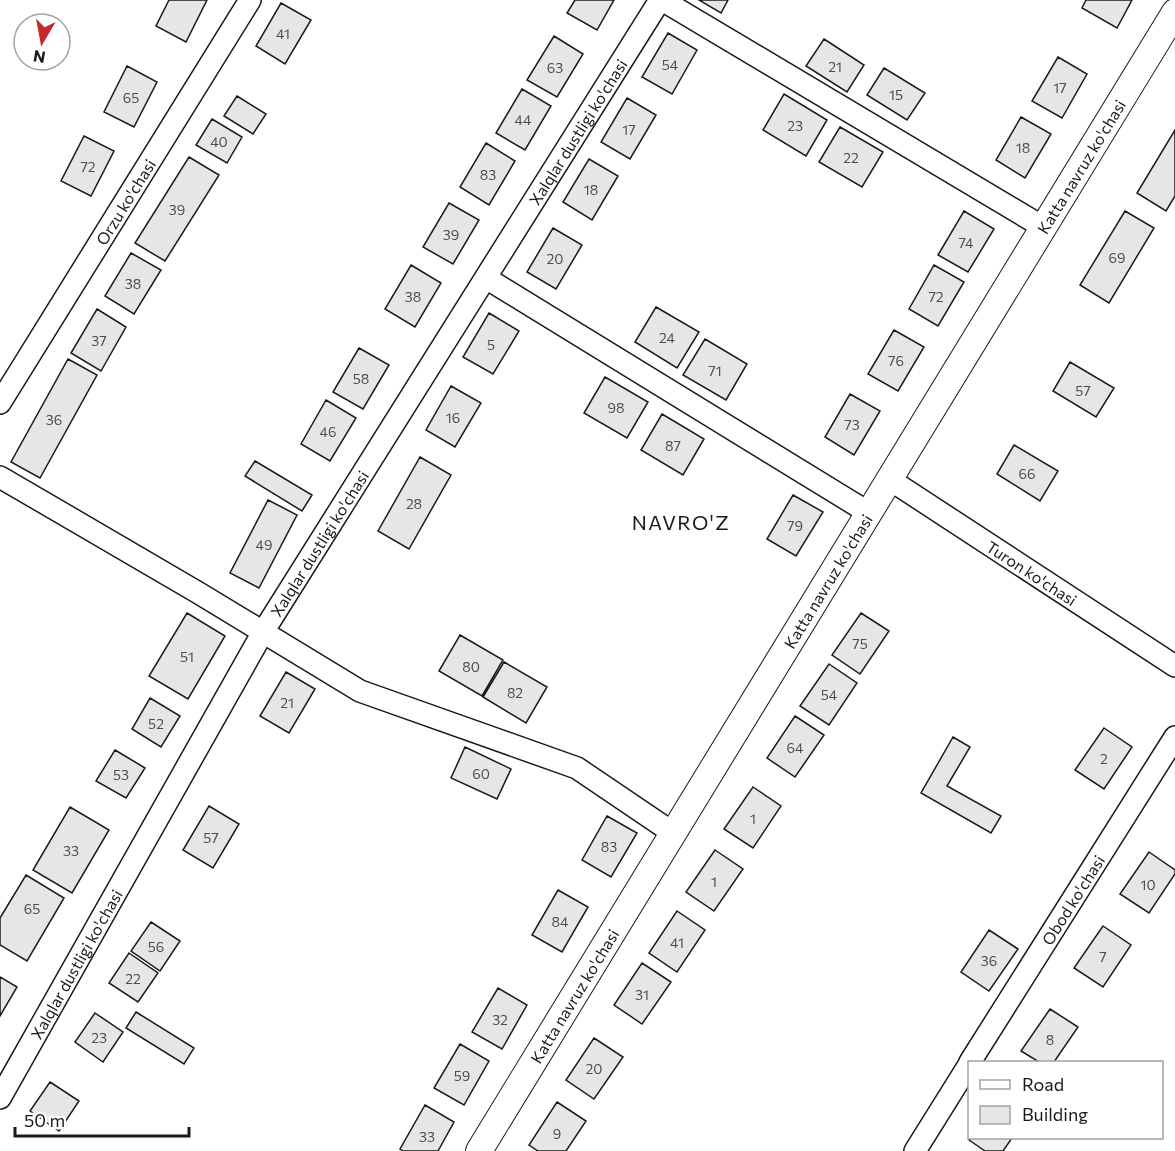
<svg xmlns="http://www.w3.org/2000/svg" width="1175" height="1151" font-family="Commissioner,sans-serif">
<style>
.building{fill:#e6e6e6;stroke:#1a1a1a;stroke-width:1.5}
.lines{fill:none;stroke-linecap:round;stroke-linejoin:round}
.minor-casing{stroke:#1a1a1a;stroke-width:24}
.tertiary-casing{stroke:#1a1a1a;stroke-width:28}
.minor{stroke:#fff;stroke-width:21}
.tertiary{stroke:#fff;stroke-width:26}
.labels{text-anchor:middle;dominant-baseline:central;stroke-width:4.5;stroke-linejoin:round;paint-order:stroke}
.number-label{font-size:14px;fill:#4d4d4d}
.street-label{font-size:16px;fill:#1a1a1a;stroke:#fff}
.quarter-label{font-size:20px;letter-spacing:1.5px;fill:#1a1a1a;stroke:#fff}
</style>
<rect width="100%" height="100%" fill="#fff"/>
<path class="building" d="M169 0H207L186 42 156 26Z
M575 0H614L597 30 567 13Z
M699 0H728L721 13Z
M1086 0H1132L1117 28 1082 8Z
M281 3 311 20 285 64 256 46Z
M668 33 697 50 672 94 642 77Z
M554 36 583 54 557 97 527 80Z
M824 39 864 65 847 92 806 66Z
M1058 57 1087 74 1062 118 1032 101Z
M127 66 157 82 134 127 104 112Z
M884 68 925 93 907 120 867 95Z
M522 89 551 106 525 150 496 133Z
M784 94 827 120 806 156 763 130Z
M237 96 266 114 253 134 224 116Z
M627 98 656 115 630 159 601 142Z
M1021 117 1051 134 1025 178 996 160Z
M212 119 242 137 227 163 196 145Z
M840 127 883 152 862 187 819 162Z
M1175 130V196L1166 211 1137 193Z
M84 136 114 151 91 196 61 181Z
M486 143 515 161 489 205 460 187Z
M189 157 219 175 165 261 135 243Z
M589 159 618 176 592 220 563 202Z
M449 203 479 220 453 264 423 247Z
M964 211 994 229 968 272 938 255Z
M1125 211 1154 228 1109 303 1080 285Z
M553 228 582 245 556 289 527 272Z
M131 253 161 270 134 314 105 296Z
M411 265 441 283 415 327 385 309Z
M934 265 964 282 938 326 909 309Z
M656 307 699 332 677 368 635 342Z
M97 309 126 327 101 371 71 353Z
M489 313 519 331 493 374 463 357Z
M894 330 924 347 898 391 868 374Z
M705 339 747 364 726 400 683 375Z
M359 348 389 365 363 409 333 392Z
M68 359 97 375 40 478 11 462Z
M1070 362 1114 388 1096 417 1053 391Z
M605 377 648 402 627 438 584 413Z
M451 386 481 403 455 447 426 430Z
M850 394 880 411 854 455 825 437Z
M326 400 356 418 330 461 301 444Z
M662 414 704 439 683 475 641 450Z
M1014 445 1058 471 1040 501 997 474Z
M420 457 451 475 409 549 378 531Z
M255 461 312 495 302 511 245 476Z
M793 495 823 512 796 556 767 539Z
M268 500 297 515 259 588 230 573Z
M187 613 225 636 188 699 149 676Z
M861 613 889 631 860 674 832 655Z
M460 635 503 660 482 696 439 671Z
M504 662 547 687 526 723 483 697Z
M829 664 857 683 829 725 800 706Z
M286 672 315 689 289 733 260 716Z
M150 698 180 716 161 747 132 729Z
M795 716 824 735 795 777 767 758Z
M1104 728 1132 747 1104 789 1075 770Z
M953 737 970 747 947 786 1001 816 991 833 921 793Z
M465 747 511 769 497 799 451 778Z
M115 750 145 768 126 798 96 781Z
M753 787 781 806 753 848 724 829Z
M209 806 239 824 213 868 183 850Z
M70 807 109 830 72 893 33 870Z
M607 816 637 833 611 877 582 860Z
M715 850 743 869 714 911 686 892Z
M1149 852 1175 870V874L1149 913 1120 894Z
M26 875 64 898 27 961 0 945V918Z
M558 890 588 907 562 952 532 935Z
M677 911 705 930 677 972 649 953Z
M151 922 180 941 160 971 131 951Z
M1103 926 1131 945 1103 987 1074 968Z
M989 930 1018 949 989 991 961 972Z
M129 953 158 973 138 1002 109 983Z
M642 963 671 982 642 1024 614 1005Z
M0 977 17 987 0 1016Z
M498 988 527 1005 502 1049 472 1032Z
M1050 1009 1078 1027 1054 1062H1039L1021 1051Z
M136 1012 194 1048 184 1064 126 1028Z
M95 1013 123 1032 103 1062 75 1042Z
M594 1038 623 1057 594 1099 566 1080Z
M460 1044 489 1061 464 1105 434 1088Z
M50 1082 79 1101 59 1131 30 1111Z
M557 1102 586 1121 566 1151H538L529 1145Z
M425 1105 454 1122 438 1151H403L400 1149Z
M971 1138H1012L1003 1151H985L969 1140Z"/>
<g class="lines">
<defs>
<g id="minor">
<path d="M662 0 1043 227"/>
<path d="M486 278 869 513"/>
<path id="s1" d="M0 403 250 0"/>
<path d="M0 477 197 592 360 691 577 768 673 833"/>
<path id="s2" d="M889 479 1175 666"/>
<path id="s3" d="M970 1062 1175 737"/>
<path id="s4" d="M0 1098 263 632 660 0"/>
<path d="M915 1151 970 1063"/>
</g>
<g id="tertiary">
<path id="s5" d="M479 1151 1175 12"/>
</g>
</defs>
<use href="#minor" class="minor-casing"/>
<use href="#tertiary" class="tertiary-casing"/>
<use href="#minor" class="minor"/>
<use href="#tertiary" class="tertiary"/>
</g>
<g class="labels">
<g class="number-label">
<text x="283" y="33">41</text>
<text x="670" y="64">54</text>
<text x="835" y="66">21</text>
<text x="555" y="67">63</text>
<text x="1060" y="87">17</text>
<text x="896" y="94">15</text>
<text x="131" y="97">65</text>
<text x="523" y="119">44</text>
<text x="795" y="125">23</text>
<text x="629" y="129">17</text>
<text x="219" y="141">40</text>
<text x="1023" y="147">18</text>
<text x="851" y="157">22</text>
<text x="88" y="166">72</text>
<text x="488" y="174">83</text>
<text x="591" y="189">18</text>
<text x="177" y="209">39</text>
<text x="451" y="234">39</text>
<text x="966" y="242">74</text>
<text x="1117" y="257">69</text>
<text x="555" y="258">20</text>
<text x="133" y="283">38</text>
<text x="413" y="296">38</text>
<text x="936" y="296">72</text>
<text x="667" y="337">24</text>
<text x="99" y="340">37</text>
<text x="491" y="344">5</text>
<text x="896" y="360">76</text>
<text x="715" y="370">71</text>
<text x="361" y="378">58</text>
<text x="1083" y="390">57</text>
<text x="616" y="407">98</text>
<text x="453" y="417">16</text>
<text x="54" y="419">36</text>
<text x="852" y="424">73</text>
<text x="328" y="431">46</text>
<text x="673" y="445">87</text>
<text x="1027" y="473">66</text>
<text x="414" y="503">28</text>
<text x="795" y="525">79</text>
<text x="264" y="544">49</text>
<text x="860" y="643">75</text>
<text x="187" y="656">51</text>
<text x="471" y="666">80</text>
<text x="515" y="692">82</text>
<text x="829" y="694">54</text>
<text x="287" y="702">21</text>
<text x="156" y="723">52</text>
<text x="795" y="747">64</text>
<text x="1104" y="758">2</text>
<text x="481" y="773">60</text>
<text x="121" y="774">53</text>
<text x="753" y="818">1</text>
<text x="211" y="837">57</text>
<text x="609" y="846">83</text>
<text x="71" y="850">33</text>
<text x="714" y="881">1</text>
<text x="1148" y="884">10</text>
<text x="32" y="908">65</text>
<text x="560" y="921">84</text>
<text x="677" y="942">41</text>
<text x="156" y="946">56</text>
<text x="1103" y="956">7</text>
<text x="989" y="960">36</text>
<text x="133" y="978">22</text>
<text x="642" y="994">31</text>
<text x="500" y="1019">32</text>
<text x="99" y="1037">23</text>
<text x="1050" y="1039">8</text>
<text x="594" y="1068">20</text>
<text x="462" y="1075">59</text>
<text x="557" y="1133">9</text>
<text x="427" y="1136">33</text>
</g>
<g class="street-label">
<text stroke="none"><textPath href="#s4" startOffset="1126">Xalqlar dustligi ko'chasi</textPath></text>
<text stroke="none"><textPath href="#s5" startOffset="1154">Katta navruz ko'chasi</textPath></text>
<text stroke="none"><textPath href="#s1" startOffset="237">Orzu ko'chasi</textPath></text>
<text stroke="none"><textPath href="#s4" startOffset="640">Xalqlar dustligi ko'chasi</textPath></text>
<text stroke="none"><textPath href="#s2" startOffset="171">Turon ko'chasi</textPath></text>
<text stroke="none"><textPath href="#s5" startOffset="668">Katta navruz ko'chasi</textPath></text>
<text stroke="none"><textPath href="#s3" startOffset="192">Obod ko'chasi</textPath></text>
<text stroke="none"><textPath href="#s4" startOffset="154">Xalqlar dustligi ko'chasi</textPath></text>
<text stroke="none"><textPath href="#s5" startOffset="182">Katta navruz ko'chasi</textPath></text>
</g>
<g class="quarter-label">
<text x="681" y="522">NAVRO'Z</text>
</g>
</g>
<rect x="968" y="1061" width="195" height="78" fill="#ffffff" stroke="#a3a3a3" stroke-width="1.5"/>
<rect x="980" y="1080" width="30" height="9" fill="#ffffff" stroke="#a3a3a3" stroke-width="1.5"/>
<text x="1022" y="1091" font-size="18" fill="#1a1a1a">Road</text>
<rect x="980" y="1106" width="30" height="18" fill="#e6e6e6" stroke="#a3a3a3" stroke-width="1.5"/>
<text x="1022" y="1121" font-size="18" fill="#1a1a1a">Building</text>
<g transform="translate(42 42) rotate(190)"><circle r="28" fill="#ffffff" stroke="#a3a3a3" stroke-width="1.5"/>
<path d="M0-4.5L10 22L0 15L-10 22Z" fill="#c62828"/>
<text y="-9" font-size="16" font-weight="bold" text-anchor="middle" fill="#1a1a1a">N</text>
</g>
<path d="M15 1127v9h174v-9" fill="none" stroke="#1a1a1a" stroke-width="3"/>
<text x="24" y="1127" font-size="18" fill="#1a1a1a" stroke="#ffffff" stroke-width="4.5" paint-order="stroke">50 m</text>
</svg>
